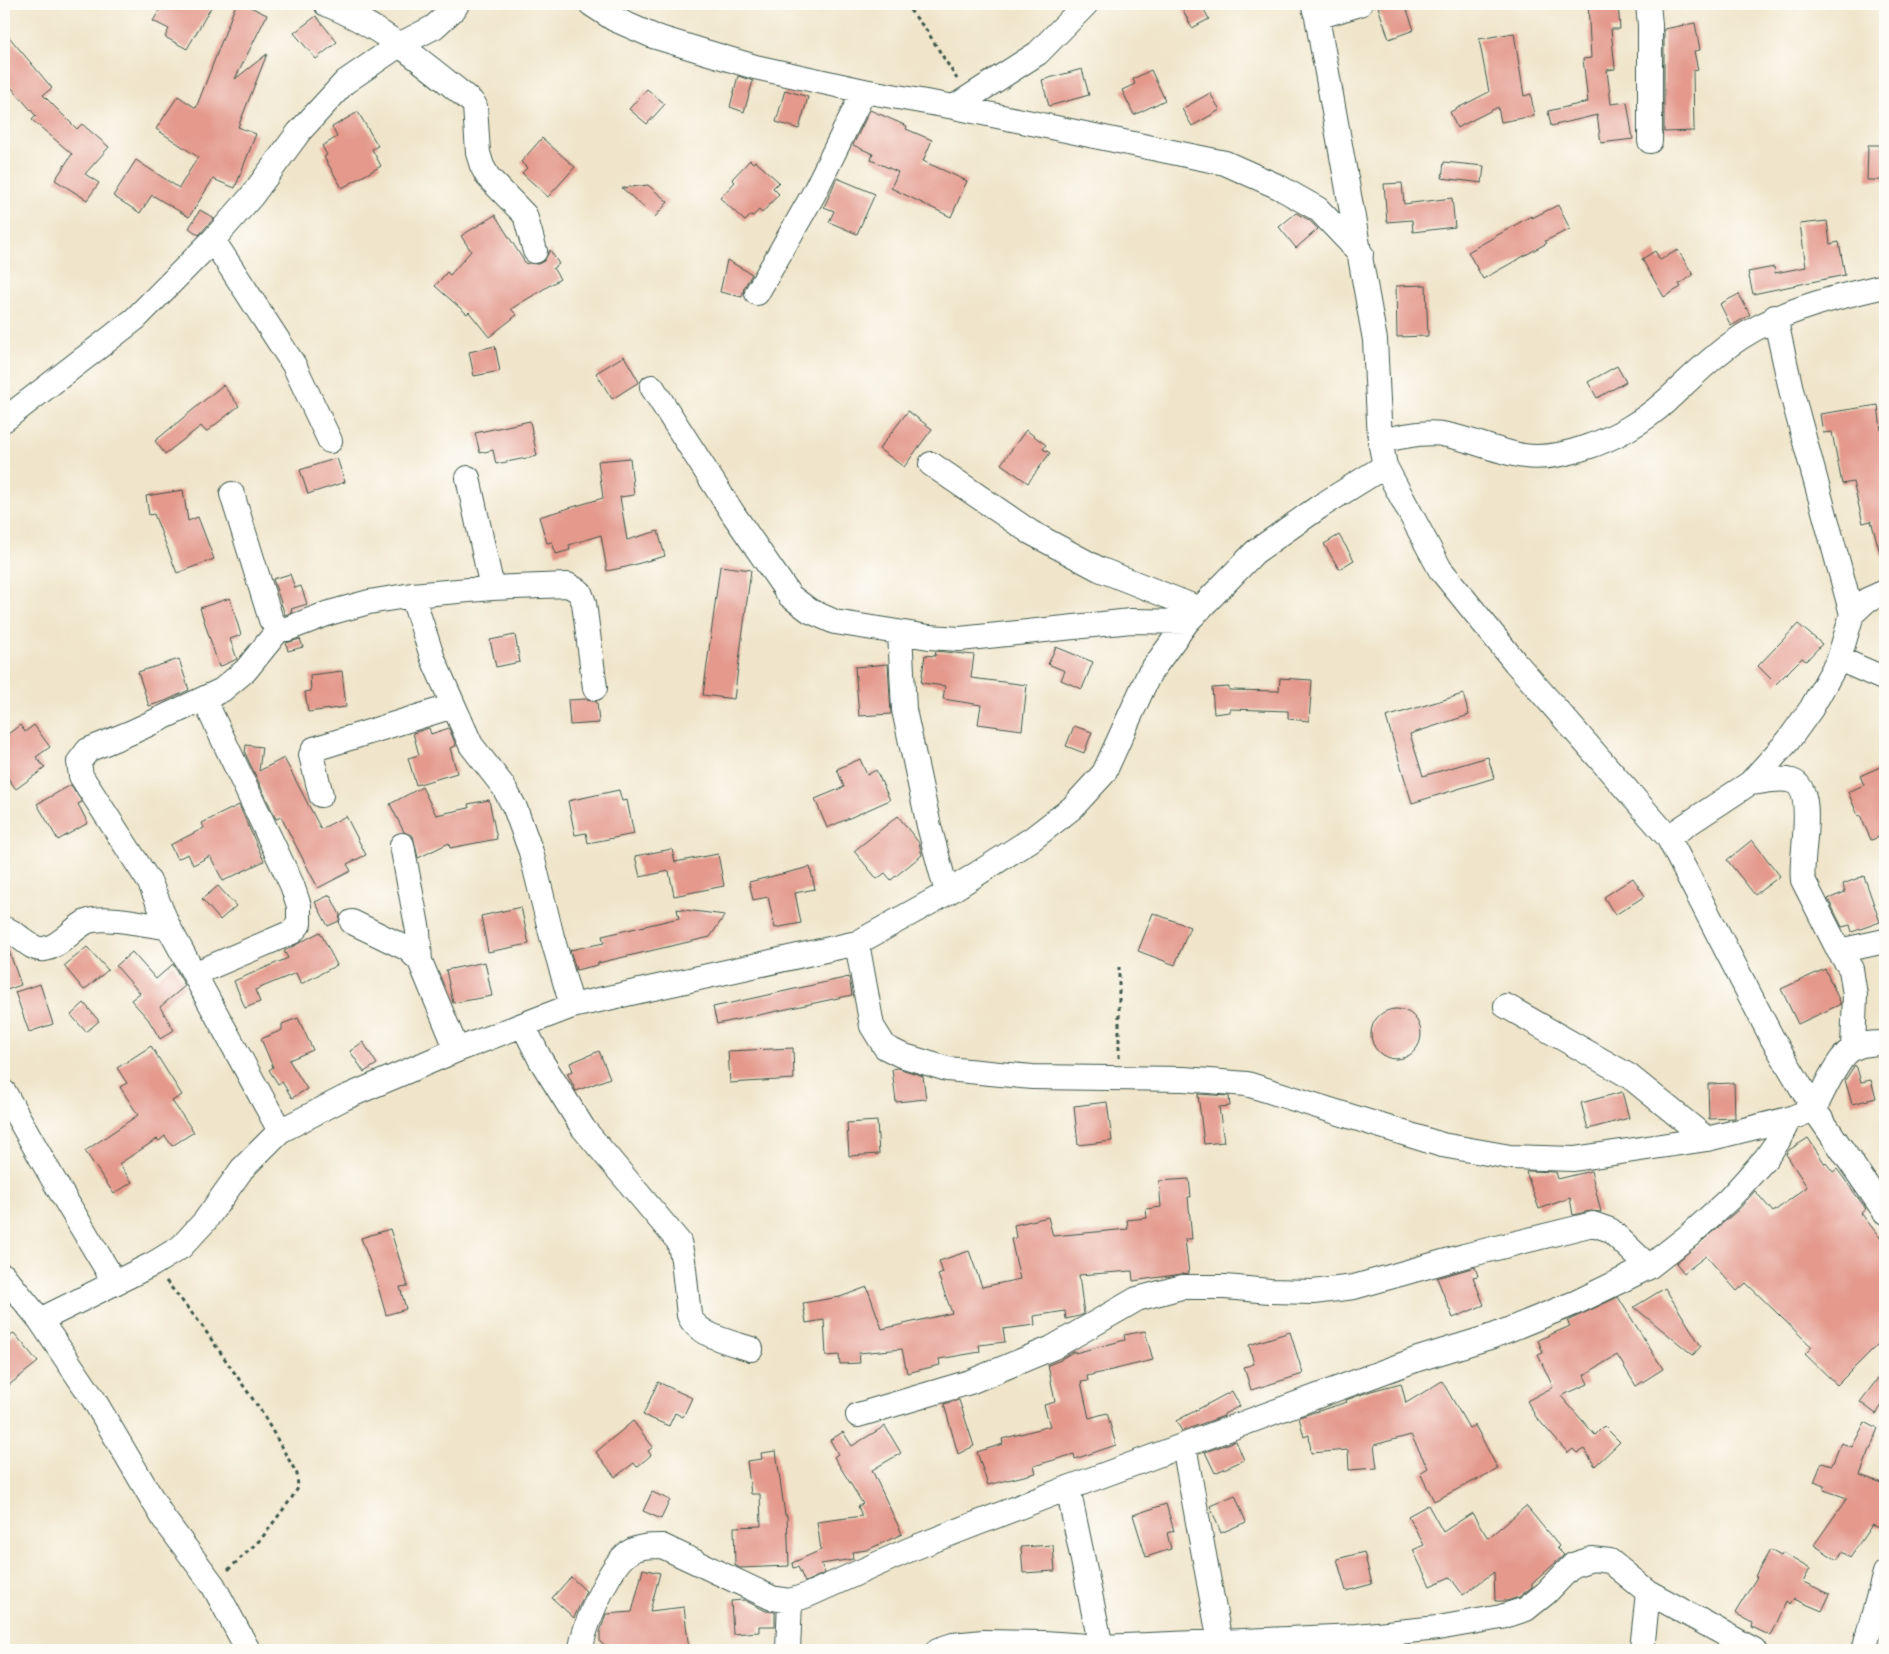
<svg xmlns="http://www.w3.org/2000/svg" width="1889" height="1654" font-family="'Gochi Hand',sans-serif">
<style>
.building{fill:#e4998c}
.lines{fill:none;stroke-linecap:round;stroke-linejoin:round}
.minor-casing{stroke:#3e564a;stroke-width:26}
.path{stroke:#3e564a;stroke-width:3;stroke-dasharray:4 4;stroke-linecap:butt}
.minor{stroke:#fff;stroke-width:24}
</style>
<rect width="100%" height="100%" fill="#fdfcf7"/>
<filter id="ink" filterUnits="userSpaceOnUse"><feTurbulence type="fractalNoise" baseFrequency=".02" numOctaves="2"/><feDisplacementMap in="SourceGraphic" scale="10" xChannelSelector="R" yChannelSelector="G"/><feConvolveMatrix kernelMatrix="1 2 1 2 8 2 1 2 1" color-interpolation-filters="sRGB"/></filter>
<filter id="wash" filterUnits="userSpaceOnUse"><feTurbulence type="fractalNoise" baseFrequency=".0096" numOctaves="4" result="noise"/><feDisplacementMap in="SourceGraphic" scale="20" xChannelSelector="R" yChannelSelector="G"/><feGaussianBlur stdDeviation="1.12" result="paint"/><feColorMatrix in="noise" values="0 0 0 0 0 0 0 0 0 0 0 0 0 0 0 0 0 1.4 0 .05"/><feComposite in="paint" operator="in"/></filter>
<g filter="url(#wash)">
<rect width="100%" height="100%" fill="#f0e5ca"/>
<g id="blocks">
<path class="building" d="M163 4H213L187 49 165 37 169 29 153 21Z
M236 4H244L267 15 235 79 267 54 238 127 256 134 235 188 213 179 189 217 152 195 140 213 113 196 136 160 179 188 198 157 156 129 178 96 196 108Z
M1180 4H1201L1209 19 1192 28Z
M1388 4H1405L1414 30 1389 39 1378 7Z
M1588 4H1618L1620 29H1611L1615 69 1607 70 1611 104 1627 102 1633 139 1601 143 1597 115 1551 126 1548 111 1588 102 1583 59 1591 58Z
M316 16 337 42 316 59 294 33Z
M1695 23 1700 50 1694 51 1698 70 1693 71 1694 131 1664 132V29Z
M4 31 52 88 43 95 77 129 82 124 109 147 85 174 99 183 87 200 55 180 72 154 32 120 36 116 4 79Z
M1514 33 1524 96 1531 94 1534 116 1501 122 1498 107 1457 128 1450 112 1489 92 1479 39Z
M1082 69 1089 95 1049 106 1042 80Z
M1151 70 1165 100 1134 115 1122 90 1135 84 1133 79Z
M738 76 753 81 744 112 730 107Z
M647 89 665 104 647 124 629 109Z
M785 90 808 97 799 129 776 122Z
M1210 93 1220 110 1192 126 1182 109Z
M870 110 907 126 906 129 932 140 923 161 967 181 951 217 891 188 898 172 871 160 873 154 853 145Z
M358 112 378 146 372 149 381 166 342 188 324 157 327 155 322 146 337 137 332 127Z
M542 138 575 167 548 197 522 173 527 168 521 162Z
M1868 145H1885V180H1867Z
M750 160 753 163 755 161 779 182 773 188 779 194 762 213 759 210 753 216 751 215 745 221 720 198 735 182 732 179Z
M1444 162 1484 166 1482 183 1442 178Z
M837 178 875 194 857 234 829 222 834 211 824 207Z
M1402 183 1404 204 1452 198 1455 227 1413 232 1412 220 1387 222 1384 184Z
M648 185 668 202 655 217 622 188Z
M1558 205 1570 229 1545 241 1547 243 1483 279 1468 252 1531 216 1532 218Z
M200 210 214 218 199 235 189 228Z
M1296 213 1309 220 1318 229 1296 248 1279 227Z
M495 215 526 264 528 263 538 264 544 261 550 250 559 264 553 268 560 279 511 309 517 315 489 337 469 312 467 314 435 286 447 272 450 275 471 251 461 236Z
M1827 221 1830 244 1839 242 1845 275 1753 294 1748 272 1774 267 1775 273 1806 267 1800 224Z
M1678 250 1693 275 1679 284 1681 287 1664 297 1642 259 1655 251 1660 260Z
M727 260 752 274 744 288 742 297 720 292Z
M1426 285 1428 336 1397 337 1396 286Z
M1739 294 1750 315 1731 326 1720 304Z
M495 346 500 371 474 376 469 352Z
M624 356 639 382 612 399 596 373Z
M1617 366 1626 382 1597 398 1588 382Z
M223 385 239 406 206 432 201 426 165 454 155 441Z
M1878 405 1881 430 1885 429V556H1881L1871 521 1863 523 1853 482 1842 484 1832 432 1823 433 1820 414Z
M908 411 932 429 904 467 879 449Z
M530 421 537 456 496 464 493 450 480 453 475 433Z
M1026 430 1046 445 1043 449 1050 453 1028 483 1001 464Z
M337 458 345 482 308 494 300 470Z
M630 458 634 495 620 497 627 540 658 531 665 556 626 567 607 571 601 535 569 545 570 550 556 554 552 542 547 543 539 517 603 498 598 461Z
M183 490 188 521 198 517 214 559 177 573 154 514 149 515 146 496Z
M1339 535 1354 560 1339 569 1324 544Z
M720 566 751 570 734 699 703 695Z
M290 574 295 588 301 586 307 604 291 609 292 612 285 615 273 579Z
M230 598 241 635 230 639 237 659 219 667 200 608Z
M1798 624 1822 644 1806 661 1802 658 1776 684 1758 666Z
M515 635 520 662 496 667 490 640Z
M300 639 303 647 288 651 286 643Z
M1056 647 1093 662 1082 689 1061 680 1065 671 1048 664Z
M936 651 974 655 971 678 1027 685 1022 730 978 724 981 705 943 699 945 686 921 683 925 655 935 656Z
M179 659 189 690 165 701 149 706 138 672Z
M888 664 891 714 859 716 855 667Z
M342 671 346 707 308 712 305 692 311 691 310 675Z
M1280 678 1312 680 1309 721 1288 719V711L1230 709V712L1214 714 1212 688 1229 687V690L1279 691Z
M1463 694 1469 715 1410 734 1423 776 1488 757 1494 778 1412 803 1386 717Z
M587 699 597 702 599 723 570 725 568 700Z
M20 725 25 732 34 725 50 747 36 757 45 768 16 789 4 773V737Z
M1074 726 1092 732 1084 753 1066 746Z
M429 728 431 734 449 728 456 746 450 748 457 773 416 785 408 758 419 755 413 733Z
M246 745 262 747 259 771 284 758 321 829 346 816 366 855 347 864 351 871 318 888 281 817 276 819 245 753Z
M860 759 867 775 876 770 890 800 827 828 815 799 844 787 837 769Z
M1880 767 1885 780V835L1871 840 1860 815 1858 816 1848 792 1864 785 1860 776Z
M71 785 82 802 78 804 88 823 58 840 37 804Z
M422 787 436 815 469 808 468 804 489 800 497 839 450 848 449 843 418 858 413 836 404 832 390 804Z
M619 790 622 801 627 800 634 834 588 843 586 833 575 835 568 801Z
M239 805 264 861 223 881 210 856 193 865 188 854 177 859 170 845 204 828 202 823Z
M898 816 919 843 922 855 891 880 885 873 877 879 854 851Z
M1752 840 1780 876 1755 895 1727 860Z
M672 849 675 862 718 854 724 886 674 896 669 871 640 877 635 856Z
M810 867 815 889 795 893 801 923 775 928 768 897 753 900 749 882Z
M1864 876 1880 922 1852 932 1850 925 1842 927 1828 899 1845 892 1843 884Z
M1633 878 1645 896 1615 915 1604 897Z
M218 886 236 906 220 920 202 899Z
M330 895 340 915 339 921 328 926 315 902Z
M521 907 529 944 488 952 481 916Z
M677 909 725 915 710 937 598 963V965L576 970 570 950 604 943 602 936 679 918Z
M1153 913 1190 927 1175 965 1138 951Z
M320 932 337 965 301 984 296 973 255 990 260 1002 245 1008 234 981 288 958 284 951Z
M4 943 7 945 21 985 4 991Z
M87 947 108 970 84 990 64 966Z
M132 952 156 979 173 964 185 986 160 1007 174 1030 160 1039 148 1019 131 1000 140 993 116 966Z
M485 962 492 996 453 1003 446 970Z
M1825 969 1841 1004 1798 1024 1781 989Z
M849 977 852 995 717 1024 713 1007Z
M40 984 53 1024 29 1032 15 992Z
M84 1003 99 1021 86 1032 71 1015Z
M1371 1034a25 25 0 1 1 50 0a25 25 0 1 1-50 0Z
M298 1018 313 1050 289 1060 307 1089 292 1098 282 1082 278 1084 269 1070 273 1067 261 1039 282 1030V1024Z
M363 1042 377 1064 364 1072 350 1051Z
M151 1046 182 1095 172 1101 194 1132 172 1146 165 1136 159 1141 157 1139 119 1164 132 1182 114 1194 85 1151 138 1115 120 1087 127 1083 117 1068Z
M793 1048 794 1079 730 1083 728 1051Z
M599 1051 610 1078 576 1091 567 1073 573 1071 570 1063Z
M1855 1065 1857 1068 1861 1082 1871 1080 1876 1098 1852 1104 1845 1080Z
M898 1068 923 1076 926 1099 896 1102 892 1069Z
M1734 1083 1735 1118 1709 1119 1708 1084Z
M1622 1092 1629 1118 1588 1129 1581 1103Z
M1198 1094 1229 1096 1230 1106 1219 1107 1224 1142 1204 1144Z
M1107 1102 1112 1141 1078 1145 1074 1106Z
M877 1121 879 1154 849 1156 847 1123Z
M1808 1138 1825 1164 1826 1163 1833 1172 1837 1169 1864 1206 1866 1209 1861 1213 1885 1244V1337L1837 1385 1805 1354 1812 1347 1746 1283 1737 1291 1706 1256 1684 1273 1676 1263 1738 1210 1755 1191 1773 1212 1807 1187 1786 1154 1789 1150Z
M1529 1171 1556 1172 1558 1179 1591 1171 1601 1212 1590 1211 1573 1215 1570 1198 1539 1209 1526 1172Z
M1189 1179 1191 1197H1188L1192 1239H1185L1189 1273 1133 1281 1132 1271 1079 1275 1084 1314 1079 1316 1066 1319 1065 1311 1034 1316 1035 1325 1003 1329 1005 1342 979 1345 980 1352 939 1359 940 1365 907 1373 902 1349 859 1353 860 1363 840 1364 839 1355 826 1356 824 1320 806 1323 803 1303 840 1297 867 1287 882 1329 952 1313 938 1275 943 1273 939 1261 969 1251 982 1287 1020 1279 1011 1239 1016 1238 1014 1225 1048 1217 1053 1236 1128 1229 1127 1220 1147 1218 1146 1209 1161 1207 1159 1181Z
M390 1229 408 1286 400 1287 406 1309 386 1315 374 1273 361 1238Z
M1475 1267 1478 1276 1473 1277 1484 1305 1453 1318 1437 1278Z
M1665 1288 1701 1346 1693 1355 1634 1307Z
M1618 1297 1663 1369 1636 1386 1617 1355 1584 1375 1588 1384 1561 1396 1595 1435 1604 1426 1620 1442 1595 1466 1584 1449 1577 1453 1573 1449 1568 1453 1536 1417 1527 1401 1553 1387 1538 1355 1543 1353 1538 1340 1570 1326 1567 1321Z
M1145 1331 1153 1360 1087 1376 1088 1381 1081 1382 1089 1418 1107 1413 1116 1445 1075 1459 1074 1454 1034 1466 1036 1473 988 1485 977 1452 1003 1444 1002 1439 1050 1426 1044 1405 1055 1402 1048 1365 1061 1360V1359L1075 1351V1353L1125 1340 1124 1335Z
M1290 1332 1303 1374 1251 1390 1244 1367 1254 1364 1249 1345Z
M14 1333 38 1362 4 1389V1342Z
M1885 1369V1401L1876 1414 1860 1402Z
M1442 1381 1469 1428 1475 1425 1498 1469 1434 1501 1420 1473 1428 1468 1411 1435 1374 1445 1377 1468 1349 1470 1348 1450 1311 1453 1309 1435 1304 1437 1299 1417 1347 1402 1346 1400 1371 1391 1401 1383 1406 1403Z
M658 1382 692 1398 683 1417 675 1413 669 1426 643 1415Z
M1232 1391 1240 1406 1224 1414V1416L1182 1431 1176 1421Z
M959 1400 974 1446 958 1454 944 1404Z
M633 1421 653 1447 648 1451 651 1455 637 1467 634 1463 615 1477 596 1452Z
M1865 1422 1878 1429 1860 1475 1885 1484V1530L1872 1525 1850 1557 1842 1552 1837 1560 1814 1545 1847 1498 1824 1490 1825 1486 1814 1482 1822 1462 1832 1465 1841 1443 1852 1447Z
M885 1426 901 1453 872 1470 902 1534 867 1550 852 1552 853 1559 821 1564 825 1573 805 1582 798 1567 793 1568 792 1563 821 1550 817 1522 862 1516 858 1506 863 1504 834 1457 838 1454 830 1440 843 1432 852 1446Z
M1236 1441 1244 1460 1215 1473 1205 1452Z
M776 1451 785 1515H787L789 1566 740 1568 735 1565 734 1527 761 1526 760 1494H751L747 1461 762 1459 761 1453Z
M652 1492 670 1500 661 1519 643 1511Z
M1235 1495 1246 1522 1221 1533 1210 1506Z
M1166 1504 1174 1531 1167 1533 1171 1549 1146 1557 1133 1515Z
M1428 1505 1443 1532 1472 1513 1488 1538 1526 1506 1559 1546 1557 1548 1564 1555 1532 1584V1587L1519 1597 1507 1601H1495L1494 1572 1463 1595 1450 1577 1430 1586 1413 1550 1424 1545 1408 1516Z
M1053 1545 1055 1571 1023 1573 1021 1547Z
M1770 1550 1781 1556 1783 1553 1810 1569 1803 1582 1830 1594 1822 1611 1794 1599 1790 1605 1786 1602 1771 1636 1752 1627 1753 1623 1735 1613 1757 1577 1755 1576Z
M1364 1552 1372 1584 1346 1591 1337 1559Z
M643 1569 660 1573 650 1611 684 1607 689 1650H610L600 1642V1632L606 1614 632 1612Z
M571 1577 586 1591 574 1618 552 1598Z
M744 1600 766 1611 775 1612V1626H759V1632L733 1634 731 1601Z"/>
</g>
</g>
<g filter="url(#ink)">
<use href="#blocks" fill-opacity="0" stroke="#3e564a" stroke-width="1"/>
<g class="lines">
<defs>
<path id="minor" d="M326 4C380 25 426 65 471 101L475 106 478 153 482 166 488 177 525 215 535 251
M591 4 614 19 653 36 755 67 864 91 954 107 1225 163 1279 187 1318 209 1361 254
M1313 4 1317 17 1375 340 1380 441 1385 466 1440 569 1515 662 1668 837 1772 1038 1814 1109 1885 1212
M1648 4 1650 25V141
M1317 17 1360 4
M954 107 1038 53 1086 4
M213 240 294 365 330 441
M757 293 813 195 864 91
M1775 317 1792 394 1852 614
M652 387 734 515 790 596 810 611 835 622 929 637 960 639 1131 621 1187 622
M4 420 135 319 213 240 251 197 299 132 345 82 399 45 434 27 454 9 457 4
M1380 441C1401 437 1426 430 1447 435 1473 440 1498 452 1524 456 1545 459 1567 454 1587 447 1615 438 1644 421 1665 402 1687 382 1707 361 1731 344 1777 311 1831 298 1885 286
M931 464 1030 532 1099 569 1200 609
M468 478 492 588
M232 494 271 620 279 629H287L329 613 369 602 412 595 492 588 568 585 580 592 584 603 595 688
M412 595 433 659 471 745 503 786 515 808 531 852 552 937 572 1006
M279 629 246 670 222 690 132 732 88 750 79 762 81 776 150 883 169 928 280 1131
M900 633 904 710 929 826 947 893
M1839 659 1885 679
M1750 783C1762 782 1780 777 1792 781 1818 790 1799 859 1803 880L1839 951 1851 969 1855 995 1853 1048
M321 795 311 755 314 749 453 706
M1668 837 1750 783 1788 741 1811 709 1839 659 1852 614 1867 600 1885 592
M402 845 418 931 420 961
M352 922 408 949 420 961 457 1050
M4 929C18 931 29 951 44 949 60 947 72 929 86 922 103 914 149 925 169 928
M857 943 872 1026 885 1047 901 1055 947 1069 1032 1077 1184 1079 1247 1084 1442 1145 1510 1157 1574 1159 1707 1139 1789 1119 1814 1109C1823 1093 1838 1055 1854 1048 1864 1043 1875 1043 1885 1043
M1839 951 1885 941
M194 974 292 932 299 924V906L292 885 204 699
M1506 1006 1629 1076 1707 1139
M523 1025 540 1059 583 1128 679 1242 683 1260 689 1315C696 1335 732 1343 751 1349
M4 1092 53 1179 115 1283
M4 1276 40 1320 94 1400 164 1519 213 1585 248 1650
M40 1320 153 1264 181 1247 205 1221 242 1169 280 1131 344 1098 457 1050 572 1006 857 943 947 893 1032 839 1072 808 1104 773 1149 674 1187 622 1255 552 1319 507 1385 466
M858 1415 970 1382 1052 1348 1137 1299 1182 1287H1225L1270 1291 1313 1292 1354 1287 1464 1256 1593 1224 1610 1230 1649 1267
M1184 1446 1220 1642
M1068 1488 1101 1647
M581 1650C583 1628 609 1566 628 1553 638 1546 650 1546 662 1546L772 1598 790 1601 808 1595 911 1549 1068 1488 1418 1359 1493 1336 1577 1302 1649 1267 1691 1234 1729 1199 1766 1158 1778 1141 1789 1119
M788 1650 790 1601
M938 1650 953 1645 983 1642 1044 1643 1101 1647 1357 1636 1438 1628 1501 1617 1526 1609 1546 1593 1573 1565 1592 1559 1610 1561 1648 1592 1754 1650
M1642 1650 1648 1592
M1864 1650 1885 1573"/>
</defs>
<use href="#minor" class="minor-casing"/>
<path class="path" d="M905 4 927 31 957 79
M1119 1058V967
M166 1281 200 1323 261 1411 297 1474 298 1488 291 1499 261 1539 228 1570"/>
<use href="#minor" class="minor"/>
</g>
</g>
<rect width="1889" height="1654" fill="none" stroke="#fdfcf7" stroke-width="20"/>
</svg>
